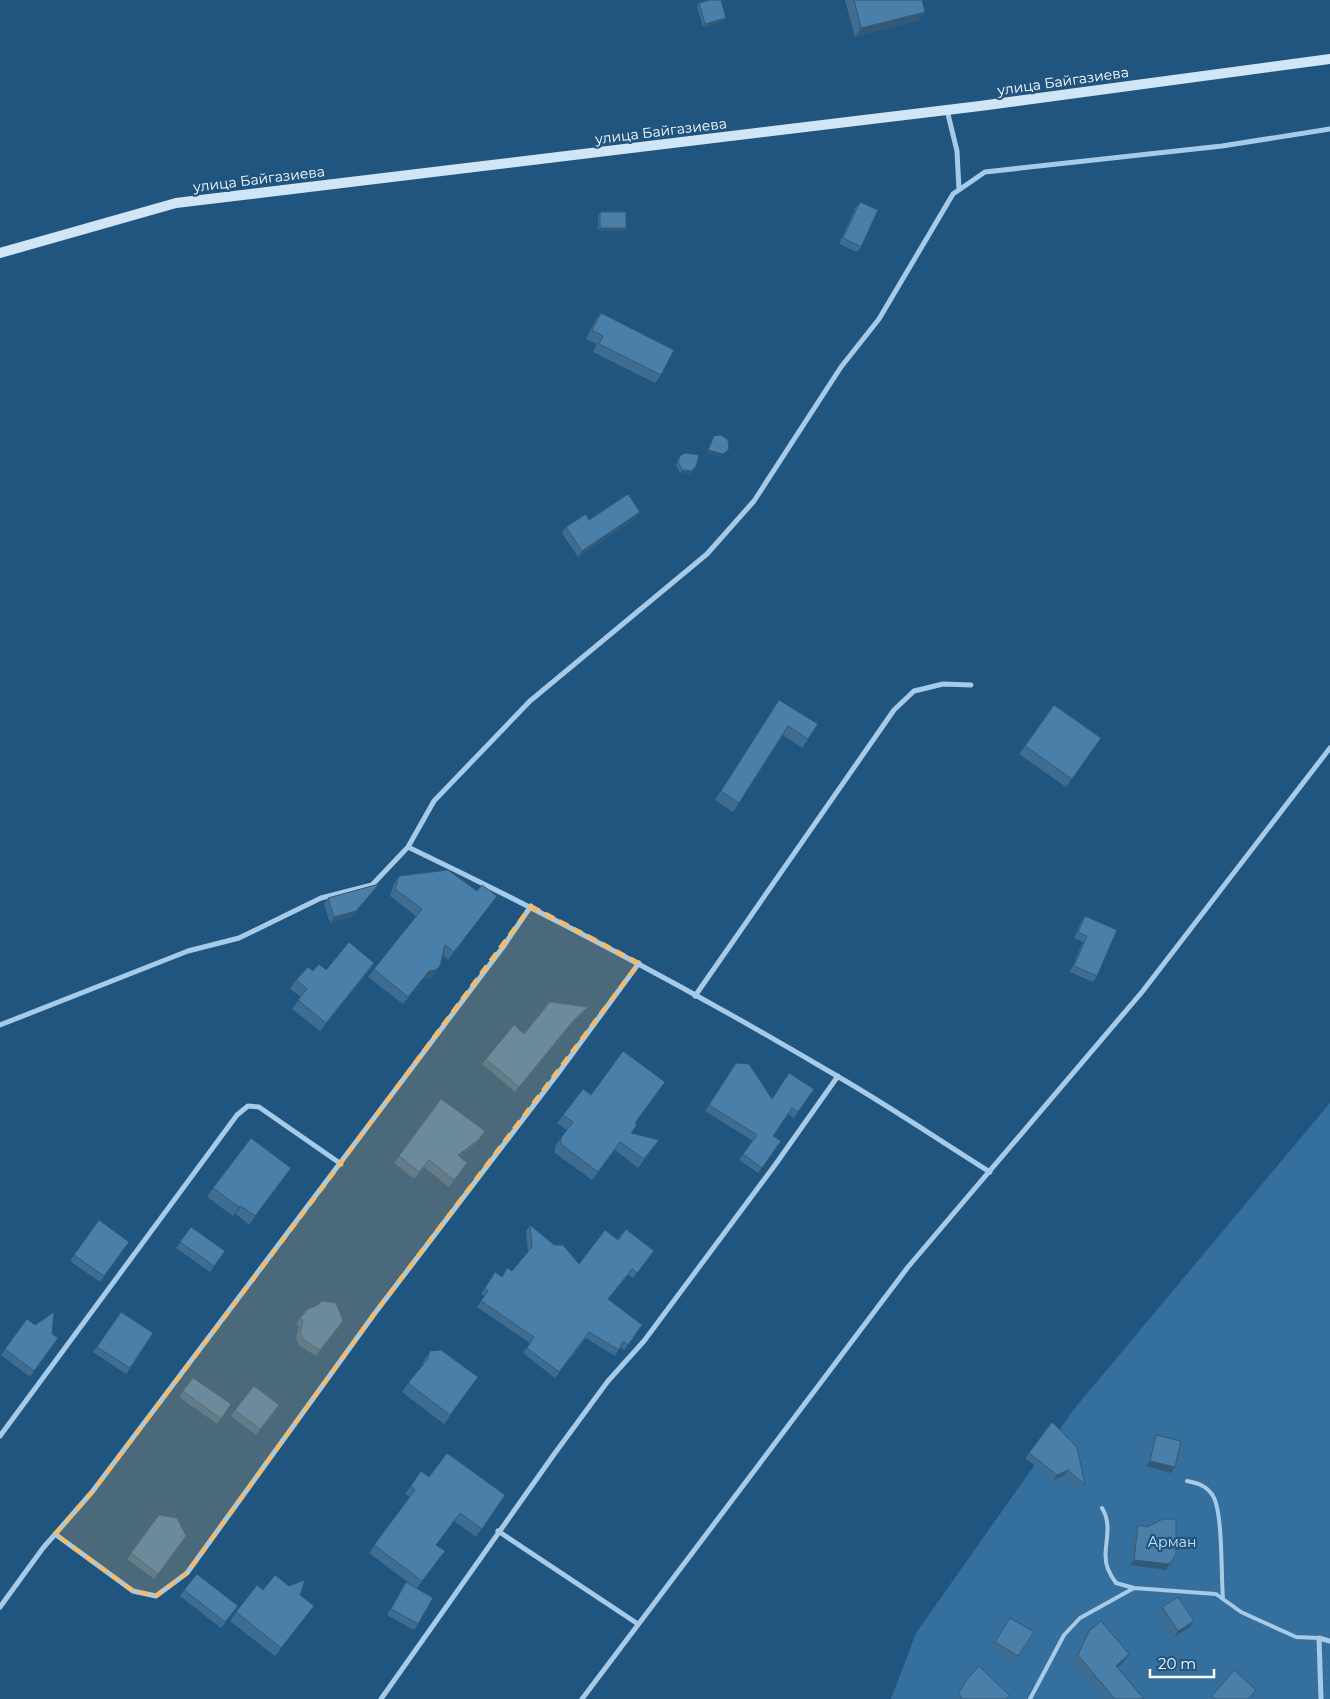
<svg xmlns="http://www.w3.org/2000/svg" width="1330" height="1699" font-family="Montserrat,sans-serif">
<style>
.green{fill:#346f9e}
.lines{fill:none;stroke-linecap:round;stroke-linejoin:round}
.service{stroke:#a5cbe8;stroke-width:4}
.minor{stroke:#a5cbe8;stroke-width:5}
.secondary{stroke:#d0e5f6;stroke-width:10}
.wall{fill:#3f6d91}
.shaded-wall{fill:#335976}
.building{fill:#497fa9;stroke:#335976}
.marked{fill:#f5bb66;fill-opacity:0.2;stroke:#f5bb66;stroke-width:4;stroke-dasharray:10 6;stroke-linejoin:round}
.labels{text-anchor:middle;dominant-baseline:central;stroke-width:4.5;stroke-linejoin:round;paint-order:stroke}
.street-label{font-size:14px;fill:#fff;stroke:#205580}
.park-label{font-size:14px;fill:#c9e3f6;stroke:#205580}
</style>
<rect width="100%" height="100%" fill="#205580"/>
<path class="green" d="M1330 1103V1699H891L916 1633 1074 1409Z"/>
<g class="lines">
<path class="service" d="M1187 1481C1198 1483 1207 1486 1213 1496 1223 1512 1221 1577 1223 1599
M1102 1508C1115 1529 1100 1550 1108 1569 1110 1574 1113 1579 1116 1583L1134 1588
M1030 1699 1064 1635 1080 1618 1134 1588 1216 1594 1241 1612 1296 1637 1319 1638"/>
<path class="minor" d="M947 110 957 151 959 190
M695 996 894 710 914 691 943 684 971 685
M0 1025 188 951 239 938 321 898 372 885 408 847
M990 1172C939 1140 889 1106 837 1076 697 993 554 917 408 847L434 801 530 701 707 554 754 501 841 367 879 319 953 194 985 172 1222 146 1330 129
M0 1436 237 1115 248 1106 259 1107 341 1164
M498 1531 638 1624
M55 1534 133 1591 156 1596 187 1573 375 1313 559 1072 639 963
M0 1607 43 1548 92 1492 503 947 531 906
M381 1699 555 1453 608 1381 644 1341 775 1165 838 1076
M582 1699 908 1267 1142 992 1330 748
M1321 1699 1319 1638 1330 1641"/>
<path class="secondary" d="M0 253 176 203 980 106 1330 59"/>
</g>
<path class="wall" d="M845 0H922L919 20 855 37Z
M699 3 723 21 703 27 697 6Z
M860 202 861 247 857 252 839 244 856 207Z
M600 212 624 231H598V215Z
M601 313 661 375 655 383 593 352 597 344 586 339 595 321Z
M680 456 696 466 690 474 680 473 676 465 678 459Z
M640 512 636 518 578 557 562 533 566 527 589 520Z
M779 700 808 739 802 748 783 735 733 812 715 800Z
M1054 705 1101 738 1066 787 1019 754Z
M399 876 497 896 448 960 443 955 435 974 431 978 423 979 403 1004 368 977 416 916 390 896 394 883Z
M379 884 352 917 330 923 324 904 328 898Z
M1085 916 1097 976 1093 982 1070 972 1083 942 1074 938 1081 922Z
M374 963 368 972 320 1031 292 1009 301 997 290 989 296 980 313 971Z
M584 1012 569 1026 515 1092 482 1064 486 1059 524 1034Z
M736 1063 772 1098 814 1089 794 1118 788 1114 773 1136 781 1141 758 1173 739 1160 753 1141 705 1111Z
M591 1095 635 1124 631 1133 659 1140 638 1168 615 1150 592 1180 555 1153V1146L567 1130 557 1123 563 1115Z
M441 1099 485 1131 473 1147 460 1157 462 1170 449 1187 424 1167 414 1179 394 1163Z
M291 1168 249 1225 236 1214 233 1216 207 1197 213 1188Z
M99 1220 129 1242 100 1282 70 1261Z
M530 1225 579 1264 618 1240 650 1256 633 1278 628 1275 608 1299 642 1325 624 1350 620 1347 615 1356 586 1338 555 1378 523 1353 530 1343 477 1307 484 1296 481 1294 495 1272 501 1277 512 1271 528 1252 526 1231Z
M191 1227 225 1251 210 1272 176 1248Z
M121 1312 153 1333 126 1374 93 1352Z
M300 1318 343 1321 316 1356 300 1346 296 1339 299 1326 296 1324Z
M27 1319 35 1325 52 1334 58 1338 30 1377 1 1355Z
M430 1351 478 1377 444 1424 402 1392 408 1383 422 1366 424 1360Z
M193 1378 231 1404 217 1424 179 1397Z
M235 1410 275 1411 256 1435 231 1416Z
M1052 1422 1085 1485 1081 1490 1064 1476 1053 1480 1025 1458Z
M1156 1435 1171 1473 1146 1466 1152 1440Z
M421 1471 429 1477 505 1495 476 1537 454 1521 436 1545 445 1551 417 1588 418 1624 414 1630 387 1615 406 1582 413 1586 369 1553 410 1497 405 1494Z
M159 1515 186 1536 154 1579 127 1559Z
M1138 1525 1166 1570 1130 1565 1134 1531Z
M184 1590 238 1606 221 1628 180 1596Z
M263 1590 300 1595 314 1606 275 1656 230 1621 236 1612Z
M1162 1607 1190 1627 1174 1637 1158 1612Z
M1010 1618 1034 1632 1014 1662 991 1647Z
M1089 1631 1123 1663 1117 1668 1144 1699H1102L1072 1664 1083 1639Z
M965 1682 1007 1699H955Z"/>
<path class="shaded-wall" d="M925 12 919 20 855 37 861 28Z
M726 18 723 21 703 27 705 24Z
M600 228H626L624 231H598Z
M729 449 721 457 706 453 708 450Z
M696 466 690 474 680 473 682 470Z
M640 512 636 518 578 557 582 551Z
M379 884 352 917 330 923 334 917Z
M374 963 368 972 320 1031 326 1023Z
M440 966 435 974 431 978 423 979 403 1004 429 971Z
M588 1007 584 1012 569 1026 515 1092 573 1021Z
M478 1140 473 1147 453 1162 458 1155Z
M241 1206 236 1214 233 1216 239 1207Z
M1150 1461 1175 1467 1171 1473 1146 1466Z
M1068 1470 1064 1476 1053 1480 1057 1475Z
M1134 1560 1170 1564 1166 1570 1130 1565Z
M1194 1621 1190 1627 1174 1637 1178 1631Z
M1129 1654 1123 1663 1110 1674 1116 1666Z"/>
<path class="building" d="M710 0H721L726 18 705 24 699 3Z
M854 0H922L925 12 861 28Z
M860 202 878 210 861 247 843 238Z
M600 212H626V228H600Z
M601 313 674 350 661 375 599 344 603 336 592 330Z
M721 435 728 440 729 449 723 454 708 450 714 436Z
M685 453 699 455 696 466 692 471 682 470 678 462 680 456Z
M628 494 640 512 582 551 566 527 586 514 589 520Z
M779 700 818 724 808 739 788 726 739 803 721 791Z
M1054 705 1101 738 1072 779 1025 746Z
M448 870 477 891 482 885 497 896 454 952 445 945 440 966 436 970 429 971 408 997 374 969 422 909 395 889 399 876Z
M379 884 356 911 334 917 328 898Z
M1085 916 1117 930 1097 976 1074 966 1087 936 1078 932Z
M349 942 374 963 326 1023 298 1000 307 989 296 980 308 967 313 971 319 964 326 970Z
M550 1002 588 1007 573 1021 519 1087 486 1059 514 1025 524 1034Z
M623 1051 665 1082 635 1123 637 1125 631 1133 659 1140 644 1159 620 1142 598 1172 561 1144V1138L573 1122 563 1115 583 1089 591 1095Z
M736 1063 749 1064 772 1099 789 1073 814 1089 798 1112 792 1108 773 1136 781 1141 762 1168 743 1154 757 1135 709 1105Z
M441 1099 485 1131 478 1140 458 1155 467 1163 454 1180 429 1160 419 1172 399 1156Z
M251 1138 291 1168 255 1216 241 1206 239 1207 213 1188Z
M99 1220 129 1242 104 1276 74 1255Z
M530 1225 554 1245H563L579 1264 605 1230 618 1240 626 1229 654 1251 637 1273 632 1269 608 1299 642 1325 628 1345 623 1341 619 1350 589 1332 559 1372 527 1348 534 1337 481 1301 488 1291 485 1288 495 1272 502 1277 507 1268 512 1271 532 1247Z
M191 1227 225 1251 214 1266 180 1242Z
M322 1301 336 1303 343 1321 320 1350 304 1340 300 1333 303 1320 300 1318 308 1309 318 1305Z
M54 1312 52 1334 58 1338 34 1371 5 1349 27 1319 35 1325Z
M121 1312 153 1333 130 1368 97 1347Z
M441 1350 478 1377 450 1415 408 1383 427 1360 430 1351Z
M193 1378 231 1404 221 1419 183 1391Z
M254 1386 279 1405 260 1429 235 1410Z
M1052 1422 1077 1447 1085 1485 1068 1470 1057 1475 1029 1453Z
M1156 1435 1181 1441 1175 1467 1150 1461Z
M447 1453 505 1495 482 1529 460 1513 436 1545 445 1551 422 1581 374 1545 415 1490 411 1486 421 1471 429 1477Z
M159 1515 177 1518 186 1536 158 1574 131 1553Z
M1163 1519H1176V1554L1170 1564 1134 1560 1138 1525 1147 1527Z
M197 1574 238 1606 225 1622 184 1590Z
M275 1575 289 1586 305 1580 300 1595 314 1606 281 1648 236 1612 257 1585 263 1590Z
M406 1582 433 1598 418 1624 391 1609Z
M1178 1597 1194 1621 1178 1631 1162 1607Z
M1010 1618 1034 1632 1018 1656 995 1642Z
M1101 1621 1129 1654 1116 1666 1144 1699H1115L1078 1655 1089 1631Z
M979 1666 1009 1695 1007 1699H962L959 1693 965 1682Z
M1234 1670 1256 1690 1248 1699H1215L1212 1696Z"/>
<path class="marked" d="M531 906 639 963 375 1313 187 1573 156 1596 133 1591 55 1534 92 1492 320 1191Z"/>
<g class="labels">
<g class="street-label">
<text transform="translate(1063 81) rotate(-8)">улица Байгазиева</text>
<text transform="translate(661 131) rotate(-7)">улица Байгазиева</text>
<text transform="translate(259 179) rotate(-7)">улица Байгазиева</text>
</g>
<g class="park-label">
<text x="1172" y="1542">Арман</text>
</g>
</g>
<path d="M1150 1669v8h64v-8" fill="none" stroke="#ffffff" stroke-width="2.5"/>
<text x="1158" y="1669" font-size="15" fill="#ffffff" stroke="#205580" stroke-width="4" paint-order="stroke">20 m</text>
</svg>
